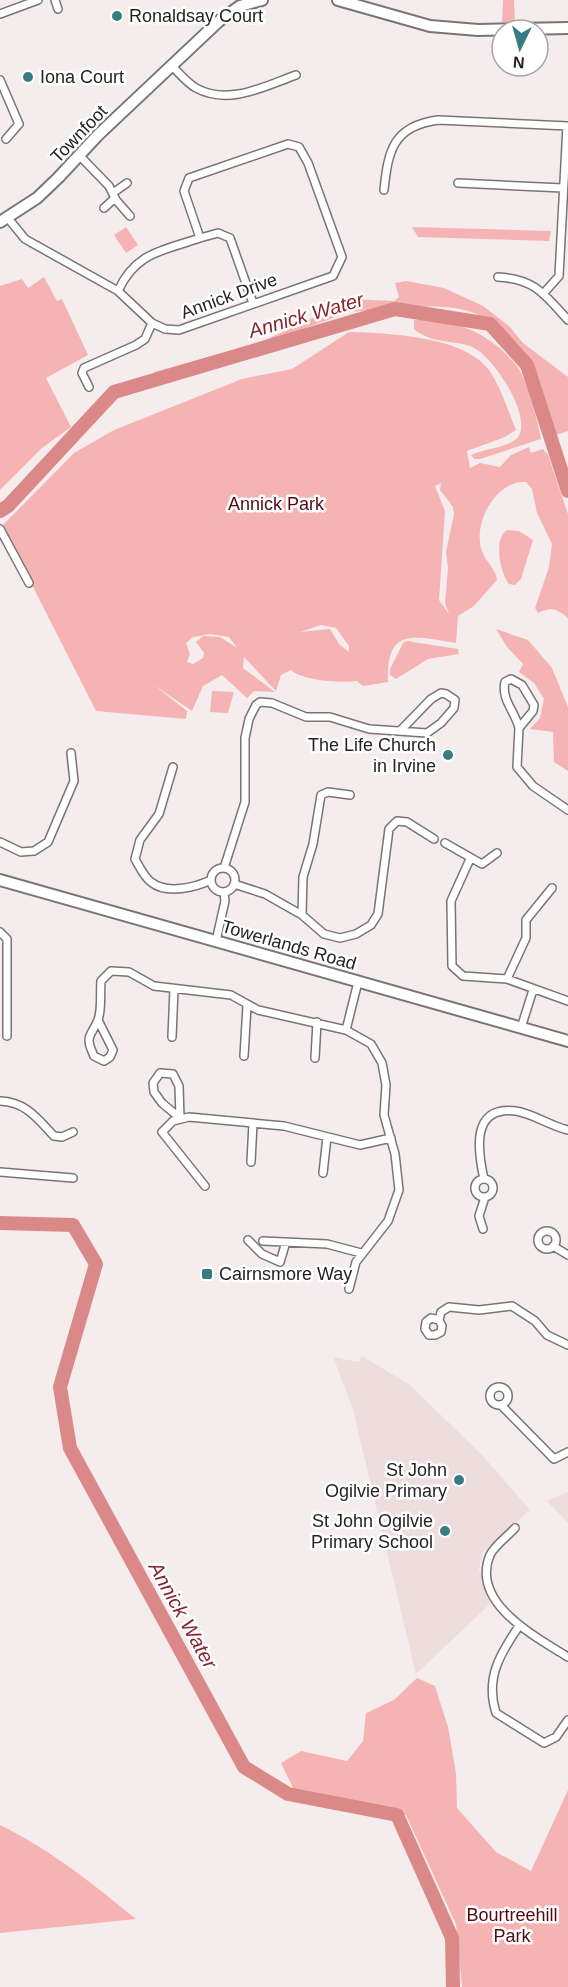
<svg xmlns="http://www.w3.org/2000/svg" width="568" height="1987" font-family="Arial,sans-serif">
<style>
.built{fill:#eddddd}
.green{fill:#f5b4b3;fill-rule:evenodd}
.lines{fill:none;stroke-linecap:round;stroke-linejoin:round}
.river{stroke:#db8988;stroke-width:14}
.street-casing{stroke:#7a7474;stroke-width:10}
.secondary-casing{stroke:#7a7474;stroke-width:14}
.street{stroke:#fff;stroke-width:7}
.secondary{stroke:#fff;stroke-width:10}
.poi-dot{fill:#357d83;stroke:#fff;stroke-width:2}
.labels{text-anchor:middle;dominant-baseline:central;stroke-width:5;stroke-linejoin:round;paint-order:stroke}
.poi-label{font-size:18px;fill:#262323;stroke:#fff;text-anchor:start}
.street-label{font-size:18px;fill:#262323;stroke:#fff}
.park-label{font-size:18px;fill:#530913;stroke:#fff}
.water-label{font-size:20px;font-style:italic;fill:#85242c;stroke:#fff}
</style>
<rect width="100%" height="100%" fill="#f5eded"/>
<path class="built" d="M362 1356 410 1385 483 1456 530 1510 483 1552 479 1569 490 1604 416 1674 352 1406 333 1357 359 1362Z
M568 1492V1523L547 1501Z"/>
<path class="green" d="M503 0H514L515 22H502Z
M126 227 138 245 126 253 114 235Z
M412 227 551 231 549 241 418 237Z
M44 277 57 301 62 299 88 355 46 378 71 427 42 448 0 490V286L22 279 28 288Z
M406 281 444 288 483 306 509 326 523 343 568 377V431L553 436C539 384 523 325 464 310 446 305 423 307 404 307V311L403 307 349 312 284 336 251 351 170 377H163L149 385 154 372 259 343 353 299 394 301 399 297 395 283Z
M414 320C456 318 494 335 519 369 526 380 539 425 541 439L480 459H474L471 455C485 448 509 448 518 437 533 417 492 353 470 346 451 340 430 343 414 329Z
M349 332C388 333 464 336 489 370 501 387 508 411 516 430L505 437 467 451 470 468 480 463 500 467 511 455 529 447 531 453 543 449 548 455 568 514V618C556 608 551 607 538 613L535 608 549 567 552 544 537 513 532 489 526 482C495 480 472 525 482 551 486 562 496 569 497 580L474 606 458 616 456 643C413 636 386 627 388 682L363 686 357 681C342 683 302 681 291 670L281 675 276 691 244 657 243 668 275 692 254 691 247 698 222 675 203 686 192 711 154 685 187 711 186 719 96 711 2 526 74 453 114 430 242 379 292 369ZM441 483 440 490 453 507 454 514 446 552 448 568 445 603 449 614 439 600 445 511 435 486ZM321 625 336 628 349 646V652L339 644 330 629 300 632ZM210 634 229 637 237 648 220 637 203 636 196 642 204 653 203 658 193 664 187 662 190 654 186 643 193 637Z
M507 530 519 531 533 540 521 579 515 585 509 584C500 573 493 539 507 530Z
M496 629 528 640 552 668 568 707V771L554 762 553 732 530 729 540 718 544 699 534 683 519 672 523 664 507 647Z
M407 641 458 649 459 654 428 659 396 679 390 675V669L403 643Z
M212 691 234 692 228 713 210 712Z
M417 1678 435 1686 448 1727 456 1773 457 1808 496 1852 531 1871 568 1790V1987H462L456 1924 406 1815 294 1790 281 1763 301 1751 347 1761 363 1741 366 1713 394 1700Z
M0 1825C51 1850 93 1884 136 1919L0 1933Z"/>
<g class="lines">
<path class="river" d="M0 511 8 506 114 392 395 309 490 324 527 365 568 491
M0 1223 73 1225 96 1264 60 1387 70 1448 244 1767 288 1794 397 1815 452 1938 453 1987"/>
<defs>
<path id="street" d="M55 0 58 9
M0 14 38 0
M171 65C179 73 187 83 196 88 229 106 265 86 296 75
M0 80 19 124 6 139
M79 155 109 186 116 200 130 216
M458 183 563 188
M384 190C388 151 393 126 438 120L568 126
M113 193 127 183
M104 208 115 198
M7 217 25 239 118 291 152 323 165 329 179 330 333 276 342 257 308 163 299 147 288 144 189 178 184 191 200 238C162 251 136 252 118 291
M200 238 218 233 230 238 253 303
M498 277C535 279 544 294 568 320
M543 294 559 276 567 126
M89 387 82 373 84 368 136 345 145 339 152 323
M0 529 29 583
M519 728C515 711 501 700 505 682L511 679 522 685 534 705 533 711 519 728 517 767 533 786 568 810
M173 767 159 814 140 840 135 859C139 866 144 877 151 882 167 895 196 887 211 880
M0 842 21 852 34 851 48 842 74 781 71 753
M445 843 482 864 497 853
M470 859 451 901 452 966 463 976 507 979 568 1001
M224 868 245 802V738L249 719 256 705 260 702 272 703 306 717H330L369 729 427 733 441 723 454 708 455 700 446 694 441 693 431 699 400 731
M211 880a12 12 0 1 1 24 0a12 12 0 1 1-24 0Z
M234 884 265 894 302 915 324 934 340 938 356 934 371 925 378 914 389 829 397 821 407 822 434 839
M302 915 303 877 313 844 321 795 328 792 350 795
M0 932 7 939V1036
M216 941 225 901 224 892
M507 979 526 938V920L552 888
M98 1020 113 1050 110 1057 104 1061 94 1056C84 1035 91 1037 98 1020 102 1010 100 992 101 981L111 971 129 972 154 986 231 995 258 1010 346 1030 358 982
M521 1028 533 990
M346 1030 371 1044 382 1063 386 1085 384 1115 395 1154 399 1190 388 1221 356 1262 349 1289
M172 1037 174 989
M244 1056 247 1006
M315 1058 317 1022
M160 1073 173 1074 179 1086 180 1118 162 1103 154 1092 153 1083Z
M0 1101C26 1102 37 1118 54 1136L62 1137 73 1132
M251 1162 253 1123
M0 1172 73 1178
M323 1173 327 1137
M484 1179C478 1152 470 1105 516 1111 534 1114 550 1126 568 1130
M475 1188a9 9 0 1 1 18 0a9 9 0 1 1-18 0Z
M205 1186 162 1132 173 1121 189 1117 284 1126 360 1145 391 1138
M483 1229 479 1216 485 1197
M538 1240a9 9 0 1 1 18 0a9 9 0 1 1-18 0Z
M248 1240 262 1254 280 1262 286 1242
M263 1241 327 1244 361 1253
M553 1246 568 1255
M439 1320 431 1318 426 1322 425 1329 429 1335H435L441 1332 442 1326 439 1320 441 1312 449 1307 479 1310 512 1306 535 1321 547 1335 568 1345
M490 1396a9 9 0 1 1 18 0a9 9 0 1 1-18 0Z
M501 1405 554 1459 568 1452
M515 1528C508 1536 495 1545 490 1555 470 1603 536 1637 568 1657
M519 1626C500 1654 485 1678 496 1713L544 1743 556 1737 568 1720"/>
<path id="secondary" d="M338 0 430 26 478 30 568 28
M0 222 37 198 58 178 98 135 219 21 240 6 262 0
M0 880 568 1041"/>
</defs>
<use href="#street" class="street-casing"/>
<use href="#secondary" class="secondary-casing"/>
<use href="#street" class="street"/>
<use href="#secondary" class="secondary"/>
</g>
<g class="poi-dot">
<circle cx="117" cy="16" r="6"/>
<circle cx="28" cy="77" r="6"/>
<circle cx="448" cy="755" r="6"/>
<rect x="201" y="1268" width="12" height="12" rx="3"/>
<circle cx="459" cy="1480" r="6"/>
<circle cx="445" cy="1531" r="6"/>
</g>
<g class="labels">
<g class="poi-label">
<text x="129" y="16">Ronaldsay Court</text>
<text x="40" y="77">Iona Court</text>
<text x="436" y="745" text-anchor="end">The Life Church<tspan x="436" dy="21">in Irvine</tspan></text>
<text x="219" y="1274">Cairnsmore Way</text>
<text x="447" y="1470" text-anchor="end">St John<tspan x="447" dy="21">Ogilvie Primary</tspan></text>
<text x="433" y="1521" text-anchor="end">St John Ogilvie<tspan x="433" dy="21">Primary School</tspan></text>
</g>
<g class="street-label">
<text transform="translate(79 134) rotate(-46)">Townfoot</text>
<text transform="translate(229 296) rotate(-20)">Annick Drive</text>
<text transform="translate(289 945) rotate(16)">Towerlands Road</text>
</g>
<g class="park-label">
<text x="276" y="504">Annick Park</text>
<text x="512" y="1915">Bourtreehill<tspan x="512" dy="21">Park</tspan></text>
</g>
<g class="water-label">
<text transform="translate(306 315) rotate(-16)">Annick Water</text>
<text transform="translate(183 1615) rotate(61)">Annick Water</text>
</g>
</g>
<g transform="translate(520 48) rotate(185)"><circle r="28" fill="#ffffff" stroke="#a8a7a7" stroke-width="1.5"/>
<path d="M0-4.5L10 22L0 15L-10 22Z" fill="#357d83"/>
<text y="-9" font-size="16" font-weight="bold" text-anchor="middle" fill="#262323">N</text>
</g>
</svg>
